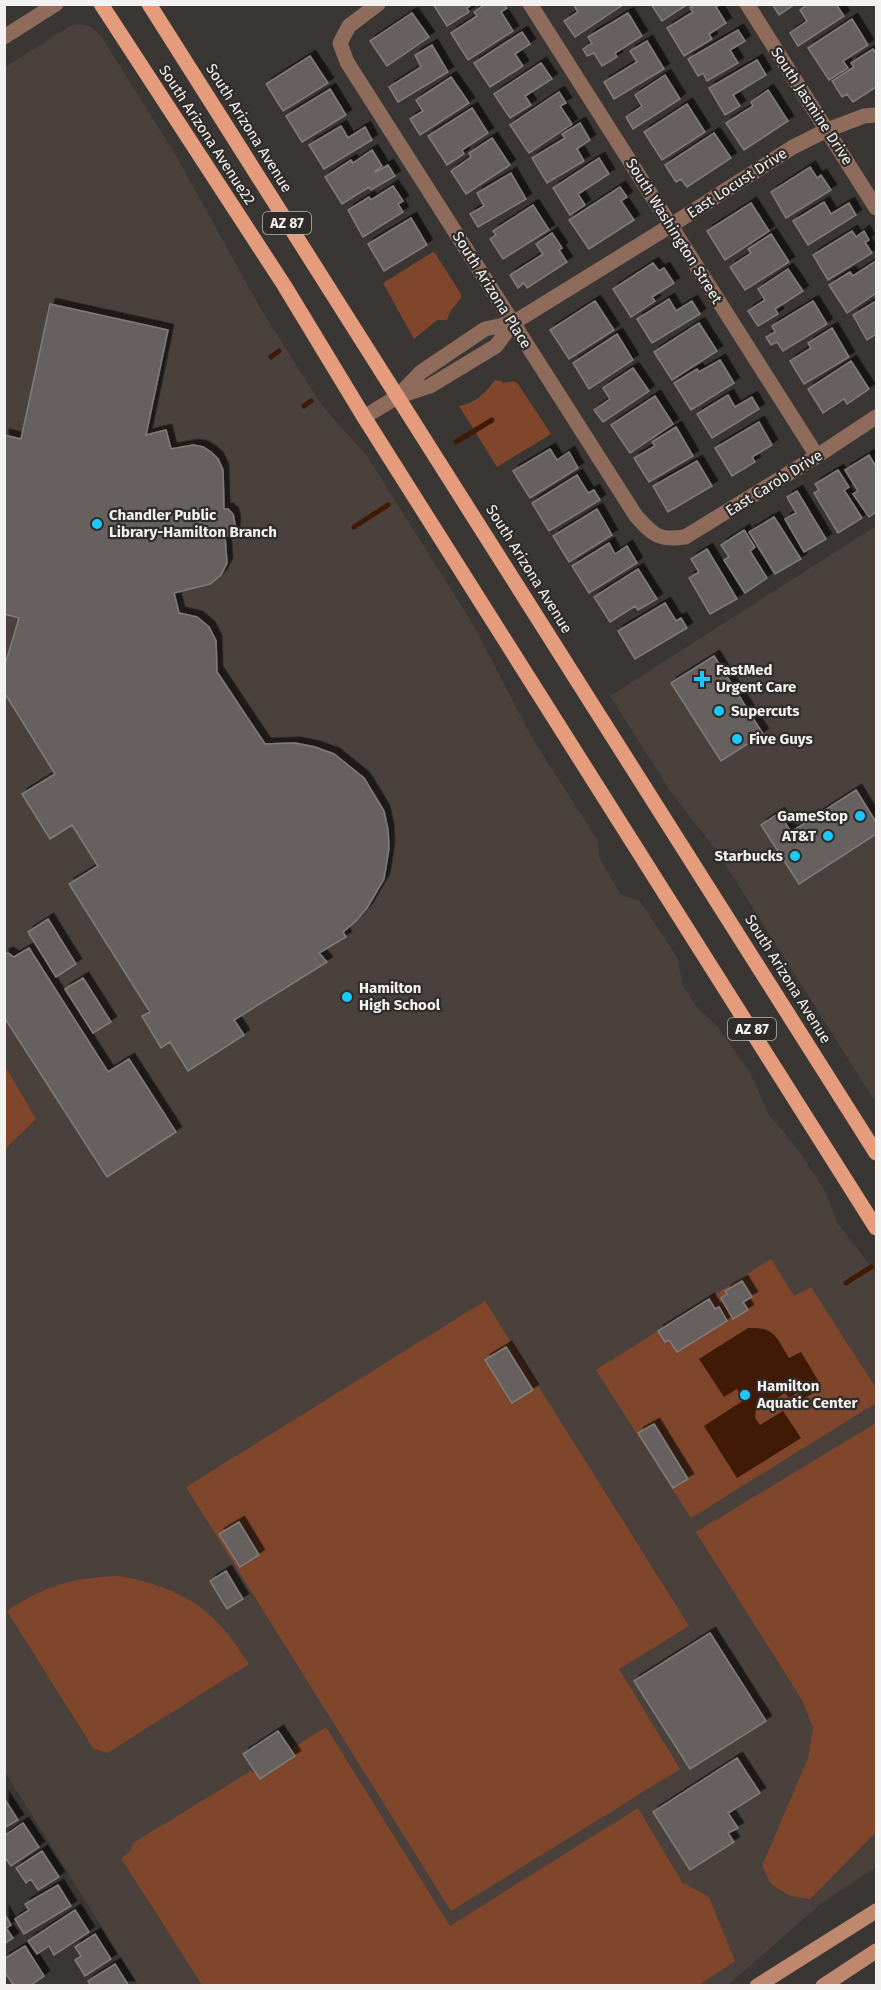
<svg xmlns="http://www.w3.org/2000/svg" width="881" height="1990" font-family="'Fira Sans',sans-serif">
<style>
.built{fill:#4a413d}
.green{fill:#7f462b}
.water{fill:#411a06}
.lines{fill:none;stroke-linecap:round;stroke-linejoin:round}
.stream{stroke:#411a06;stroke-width:5}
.building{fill:#66615f;stroke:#807c7a;stroke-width:1.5;filter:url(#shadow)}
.minor{stroke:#8e6b5b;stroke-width:15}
.tertiary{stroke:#8e6b5b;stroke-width:15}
.secondary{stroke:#bf876e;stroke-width:15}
.primary{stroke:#e49c7c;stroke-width:15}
.poi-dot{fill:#1bc9fc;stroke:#2f2c2a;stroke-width:2}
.labels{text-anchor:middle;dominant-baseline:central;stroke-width:4.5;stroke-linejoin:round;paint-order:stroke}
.shield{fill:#2f2c2a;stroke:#b9b7b5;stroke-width:1.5}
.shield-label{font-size:14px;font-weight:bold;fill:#f4f2f0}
.street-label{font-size:15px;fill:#f4f2f0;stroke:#2f2c2a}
.poi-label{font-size:15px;font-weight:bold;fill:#f4f2f0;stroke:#2f2c2a;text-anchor:start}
</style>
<defs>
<filter id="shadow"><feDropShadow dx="5.5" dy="-5.5" stdDeviation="0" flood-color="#0009"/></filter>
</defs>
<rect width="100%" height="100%" fill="#3a3634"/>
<path class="built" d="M78 24 91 27 101 36 175 154 262 311 323 407 367 456 474 626 531 736 598 841 599 857 621 895 640 901 677 957 683 986 697 1007 718 1027 750 1073 769 1115 797 1148 825 1191 838 1224 876 1273V1867L822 1903 728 1985H138L5 1772 4 68 70 26Z
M876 526V1103L718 853 671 792 610 696Z"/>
<path class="green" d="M433 252 435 253 461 294V298L450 312 447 320H437L414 339 383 283Z
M495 380 501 381 503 383 514 381 518 384 551 434 497 467 459 406C476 403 485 393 495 380Z
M4 1064 36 1119 5 1149H4Z
M771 1259 794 1296 811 1287 876 1388V1403L691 1518 596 1370Z
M485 1301 689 1626 619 1669 680 1769 451 1911 186 1487Z
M876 1423V1832L810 1899 790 1896 771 1884 762 1866 808 1758 813 1728 802 1700 696 1532Z
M119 1576C154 1582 193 1595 218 1623 230 1635 239 1650 249 1664L107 1753 93 1748 7 1611C44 1586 74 1577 119 1576Z
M326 1727 450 1926 638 1808 682 1882 709 1897 735 1961 697 1986 202 1985 121 1858 131 1851 133 1843 251 1771 253 1773Z"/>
<path class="water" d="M748 1328C775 1327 776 1337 789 1358L801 1352 819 1382 813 1387 816 1391 802 1400 797 1393 789 1398 785 1393 764 1407 757 1399 755 1418 760 1425 783 1411 801 1438 737 1478 704 1426 744 1400 737 1389 724 1397 699 1359Z"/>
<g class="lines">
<path class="stream" d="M271 357 279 351
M304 406 311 401
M456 442 492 420
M354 527 388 505
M846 1283 871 1267"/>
</g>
<path class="building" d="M433 4H473L467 8 469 12 447 26Z
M486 4H504L507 8 501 12 513 31 468 60 451 33 477 16 474 12Z
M573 4H624L575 37 564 21 578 12Z
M651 4H688L662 21Z
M695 4H720L716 7 726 23 709 34 712 39 684 56 667 28 693 12 690 8Z
M772 4H795L779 15Z
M808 4H836L844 16 798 46 790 33 807 21 800 10Z
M412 13 429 37 387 66 370 41Z
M628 13 642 36 615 53 617 57 602 66 594 53 587 56 583 49 592 43 588 37Z
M852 19 868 45 843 61 848 68 829 80 808 48Z
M738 30 745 41 730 50 738 63 707 81 703 73 698 76 688 59Z
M522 32 530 44 515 54 523 66 490 87 474 63Z
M647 41 664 69 614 99 604 82 637 62 630 51Z
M432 45 448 72 398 102 389 87 421 67 415 55Z
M873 49 876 53V87L853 102 847 94 842 97 832 81 854 67 851 63Z
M310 56 328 83 283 111 266 84Z
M757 60 766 75 733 95 740 106 725 115 709 88Z
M541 63 552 79 525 96 531 105 510 118 494 94Z
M665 75 680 99 633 129 626 117 642 106 635 95Z
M451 77 469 103 420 135 410 119 423 111 416 100Z
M330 89 346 115 302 142 286 116Z
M768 90 788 121 744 150 726 123 753 106 751 102Z
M559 92 566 103 560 106 572 124 529 153 510 125Z
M687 104 705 132 662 160 644 132Z
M472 108 488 133 462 150 464 154 447 165 428 136Z
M580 123 590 140 577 149 584 161 547 183 532 158 565 138 562 134Z
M341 126 348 138 365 127 372 140 324 169 309 145Z
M714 133 731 158 687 187 681 179 676 182 665 165Z
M492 138 510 165 466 194 451 171 471 157 469 153Z
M372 150 382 166 375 171 376 172 388 165 395 176 371 190 369 187 342 204 325 177 351 160 353 163Z
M599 158 609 174 578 194 585 205 570 215 553 188Z
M810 167 817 178 821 175 831 190 786 218 771 192Z
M511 173 526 199 478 227 470 214 484 206 477 193Z
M393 186 403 201 398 204 403 212 363 237 348 210 369 197 371 200Z
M620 187 627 197 621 201 634 220 589 249 569 220Z
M824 202 831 214 849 203 856 215 808 245 793 221Z
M751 203 769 231 725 260 707 231Z
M533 205 549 230 503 259 490 239 496 235 493 231Z
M411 218 427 245 384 271 368 244Z
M852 231 856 237 864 231 869 240 865 242 872 253 828 280 813 255Z
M552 233 562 248 559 250 567 262 527 288 524 283 518 288 510 275 543 254 536 244Z
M771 234 789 262 745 290 730 267 751 253 748 249Z
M876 261V293L847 313 829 285 850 272 853 276Z
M653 263 659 271 664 268 674 283 652 297 655 301 631 317 613 289Z
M788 269 803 291 775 309 778 314 758 326 748 311 765 300 758 289Z
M669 299 676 311 692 301 700 314 652 343 637 319Z
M595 301 614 330 569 359 550 330Z
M813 301 827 324 783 351 777 342 771 345 766 337 775 332 772 326Z
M876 301V334L867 340 853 315Z
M50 304 168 330 146 435 166 430 171 449 193 445 203 447 211 452 218 459 223 470 224 509H228L233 514 235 524 234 532 225 537 227 563 221 575 210 584 174 593 179 613 197 617 209 627 216 641 217 672 265 744 295 743 315 747 334 754 364 778 384 811 388 830 389 848 384 879 367 908 356 921 343 932 346 937 319 953 327 962 234 1020 244 1035 188 1071 170 1042 161 1048 142 1016 150 1012 69 884 98 866 72 825 50 839 22 794 55 774 4 692V668L19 618 4 614V435L21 439Z
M699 323 717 351 672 380 654 352Z
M832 328 849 357 804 384 790 361 811 348 808 343Z
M617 334 633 360 589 389 573 363Z
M720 360 734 383 691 410 674 383 697 369 699 372Z
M851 361 869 389 847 404 844 399 823 413 808 389Z
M633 368 649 391 603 422 594 410 610 399 603 388Z
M728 395 735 407 752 397 759 409 712 438 697 414Z
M655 396 673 424 630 453 611 425Z
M759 422 772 445 752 457 755 462 732 476 715 448Z
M676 427 693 456 649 482 634 458 655 446 652 442Z
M550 449 557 460 569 452 578 468 530 498 513 471Z
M869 455 876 467V512L869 517 853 494 858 491 845 470Z
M697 461 712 486 668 512 653 486Z
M838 470 849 487 844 490 862 518 838 533 814 493 819 490 815 484Z
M577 475 588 493 594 490 600 500 549 531 532 503Z
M797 491 826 539 804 552 785 519 796 513 787 497Z
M597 509 612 535 569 562 553 536Z
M774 517 801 559 775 574 749 532Z
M744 530 755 547 750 551 767 578 745 593 724 560 729 557 721 545Z
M609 543 615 554 627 546 637 563 589 593 572 566Z
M707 549 737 599 710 614 689 578 699 572 691 559Z
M638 569 657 599 638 610 635 606 610 622 594 597Z
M665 603 676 621 681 618 687 628 635 659 618 631Z
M714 656 763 734 721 761 671 683Z
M856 790 876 822V834L799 884 761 825 779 813 791 832Z
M48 919 76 964 56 977 28 932Z
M29 948 108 1072 129 1059 176 1132 107 1177 4 1017V954L8 953 14 957Z
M83 978 111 1022 93 1033 65 989Z
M742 1281 752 1297 743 1302 748 1310 733 1319 721 1298 727 1294 725 1291Z
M709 1299 715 1309 719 1307 727 1321 677 1352 669 1340 665 1342 658 1331Z
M506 1347 533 1390 512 1403 485 1360Z
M654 1424 688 1479 673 1488 638 1433Z
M239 1522 259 1555 240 1567 219 1534Z
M226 1571 243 1599 227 1609 210 1581Z
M710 1633 766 1721 690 1769 634 1681Z
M278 1731 295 1756 260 1779 243 1754Z
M737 1758 760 1793 728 1813 738 1828 728 1833 734 1842 690 1870 653 1812Z
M4 1798 18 1820 4 1828Z
M23 1823 39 1847 11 1866 4 1856V1836Z
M42 1851 59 1877 38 1890 31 1879 26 1883 16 1868Z
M58 1885 71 1906 24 1934 15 1919 29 1910 25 1904Z
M75 1910 89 1932 54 1955 49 1946 37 1954 28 1941Z
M4 1913 11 1925 6 1928 13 1938 4 1944Z
M95 1934 111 1959 85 1976 75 1960 81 1956 75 1947Z
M25 1946 44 1976 30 1986H14L4 1971V1959Z
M115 1964 129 1986H91L88 1981Z"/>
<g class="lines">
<path class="minor" d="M378 4 349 26 340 43 347 62 636 516C653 535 659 541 685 537L817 456 876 417
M530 4 817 456
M747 4 876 208
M397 397 421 372 485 329 513 323 670 226 793 147 827 130 864 116 876 115
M364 417 397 397 430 386 496 346 513 323"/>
<path class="tertiary" d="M4 37 56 4"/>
<path class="secondary" d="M757 1986 876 1911
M823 1986 876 1951"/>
<path class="primary" d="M101 4 284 285 364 417 876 1228
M149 4 876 1153"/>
</g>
<g class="poi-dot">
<circle cx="97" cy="524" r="6"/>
<path d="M699 670h6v6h6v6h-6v6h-6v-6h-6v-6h6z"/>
<circle cx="719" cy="711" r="6"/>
<circle cx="737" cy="739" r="6"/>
<circle cx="860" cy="816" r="6"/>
<circle cx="828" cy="836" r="6"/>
<circle cx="795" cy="856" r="6"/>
<circle cx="347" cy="997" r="6"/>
<circle cx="745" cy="1395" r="6"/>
</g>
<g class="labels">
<g class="shield">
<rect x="263" y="212" width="48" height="22" rx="4.5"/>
<rect x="728" y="1018" width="48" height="22" rx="4.5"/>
</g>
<g class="shield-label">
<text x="287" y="223">AZ 87</text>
<text x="752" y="1029">AZ 87</text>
</g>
<g class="street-label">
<text transform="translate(812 106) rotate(57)">South Jasmine Drive</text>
<text transform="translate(249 128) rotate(58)">South Arizona Avenue</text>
<text transform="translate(207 135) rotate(57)">South Arizona Avenue22</text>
<text transform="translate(737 183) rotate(-33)">East Locust Drive</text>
<text transform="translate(674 231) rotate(58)">South Washington Street</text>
<text transform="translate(492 290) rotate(58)">South Arizona Place</text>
<text transform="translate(774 483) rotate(-32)">East Carob Drive</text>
<text transform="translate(529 569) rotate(58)">South Arizona Avenue</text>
<text transform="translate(788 979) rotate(58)">South Arizona Avenue</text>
</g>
<g class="poi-label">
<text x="109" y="515">Chandler Public<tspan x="109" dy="17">Library-Hamilton Branch</tspan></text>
<text x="716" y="670">FastMed<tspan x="716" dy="17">Urgent Care</tspan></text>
<text x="731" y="711">Supercuts</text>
<text x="749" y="739">Five Guys</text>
<text x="848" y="816" text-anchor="end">GameStop</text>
<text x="816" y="836" text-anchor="end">AT&amp;T</text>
<text x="783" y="856" text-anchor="end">Starbucks</text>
<text x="359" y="988">Hamilton<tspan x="359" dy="17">High School</tspan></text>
<text x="757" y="1386">Hamilton<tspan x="757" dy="17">Aquatic Center</tspan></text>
</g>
</g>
<rect width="881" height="1990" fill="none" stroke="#f4f2f0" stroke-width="12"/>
</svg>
